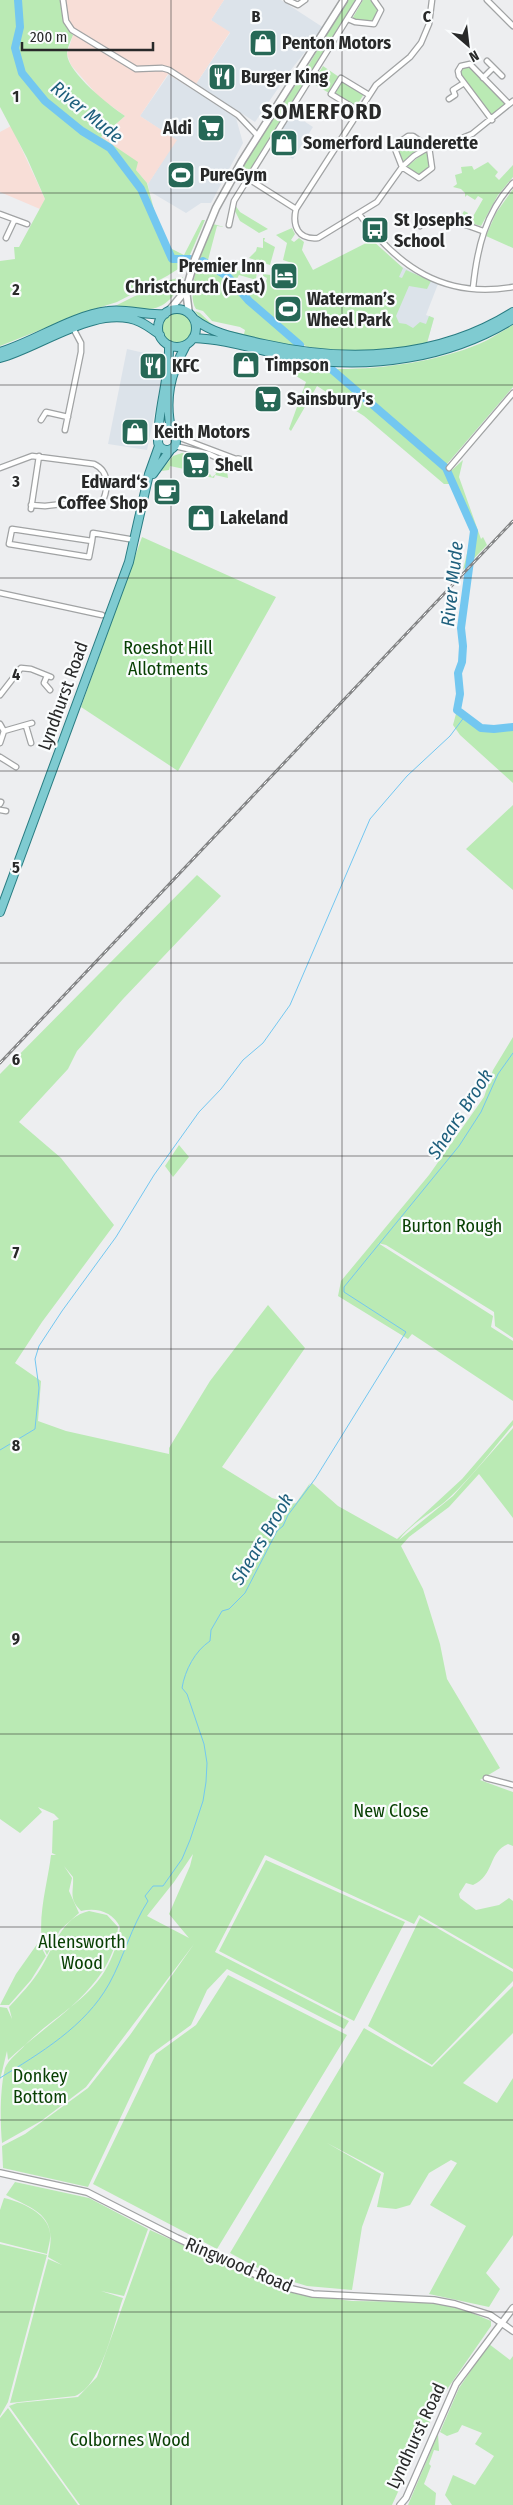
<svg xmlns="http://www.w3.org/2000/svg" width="513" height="2505" font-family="'Fira Sans Condensed',sans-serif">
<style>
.built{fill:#dce3ea}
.industrial{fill:#f8ded7}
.green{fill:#baeab4;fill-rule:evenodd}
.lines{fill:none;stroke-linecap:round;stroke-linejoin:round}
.stream{stroke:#73c7f0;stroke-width:1}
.river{stroke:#73c7f0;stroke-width:8}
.minor-casing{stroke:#a1a3a4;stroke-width:7}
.tertiary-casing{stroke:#a1a3a4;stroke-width:8}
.secondary-casing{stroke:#a1a3a4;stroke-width:9}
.primary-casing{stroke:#297c82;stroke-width:10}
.minor{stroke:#fff;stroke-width:4.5}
.tertiary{stroke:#fff;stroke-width:5.5}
.secondary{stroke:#fff;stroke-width:6}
.primary{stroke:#7fcbd1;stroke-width:8}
.rail-casing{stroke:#848586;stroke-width:3}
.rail{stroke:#fafcfd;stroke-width:1;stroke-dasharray:4;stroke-linecap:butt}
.grid{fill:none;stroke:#282929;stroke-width:1;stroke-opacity:0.55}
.labels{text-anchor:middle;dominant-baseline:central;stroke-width:4.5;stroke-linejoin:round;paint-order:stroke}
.poi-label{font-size:18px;font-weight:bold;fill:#282929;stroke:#fafcfd;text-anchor:start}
.park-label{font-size:18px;fill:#084003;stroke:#fafcfd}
.street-label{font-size:18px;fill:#282929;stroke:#fafcfd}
.water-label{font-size:19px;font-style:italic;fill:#1e5f7c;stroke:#fafcfd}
.district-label{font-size:22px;font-weight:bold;letter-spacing:1px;fill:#282929;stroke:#fafcfd}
.grid-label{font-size:16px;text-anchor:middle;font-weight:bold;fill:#282929;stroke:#fafcfd;stroke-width:4.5;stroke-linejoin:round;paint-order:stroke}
</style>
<rect width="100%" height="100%" fill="#edeef0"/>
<path class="built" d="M224 0H281L324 28 290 71 255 122 196 84 230 33 211 20Z
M169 74 236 118 243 143 211 203H201L186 213 149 191 148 184 176 140 140 116Z
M290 112 313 127 293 159 270 144Z
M398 265 438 284 426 315 434 318 427 343 389 351Z
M127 349 166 358 147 450 108 444Z"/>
<path class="industrial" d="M61 0H224L211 20 230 32 196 84 192 89 168 74 140 116 177 140 148 184 136 170 137 162 101 137 125 116 99 97 71 65 67 54 73 35 67 29 64 21Z
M11 126 45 199 40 209 0 192V132Z"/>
<path class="green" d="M0 0H61C63 14 62 25 73 35 71 40 67 48 67 54 68 73 110 106 125 116L101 137 138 162 136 170 147 183 158 225 170 248 184 255 202 220H205L186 264 167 276 117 302 88 311 0 346V261L15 259 14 247H19L45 199 27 158 0 107Z
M347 0H357L249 172 244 173 241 168 272 118 304 73Z
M363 0H372L379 12 371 23 352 19Z
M323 66 339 77 329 93 312 83Z
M466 66 471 68 505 102V105L491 116 460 74 462 68Z
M342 80 364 94 355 108 333 94Z
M408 138H412L425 147 402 163 398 146Z
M425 152 429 153 431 166 418 176 405 168Z
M488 162 498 172 495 176 499 180 513 165V177L498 195 481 226 459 220 464 211 468 213 466 217 471 220 483 199 478 196 475 200 467 195 465 197V193L461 189 453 187 457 184 455 175 462 173 461 167 472 166 474 170Z
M513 189V248L486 236 496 213Z
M235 205 240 212 268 229 259 233 240 221 235 211 233 212Z
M213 224 224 227 217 226 208 260 233 267 238 271 245 267 262 272 261 274 257 273 255 283H252L253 279 239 275 236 280 239 281 238 285 255 287 253 293 262 296 267 278 263 276V274L279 276 278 282H287L292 263 283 260 287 243 276 235 292 228 295 234 291 240 294 242 299 238 304 242 302 250 313 270 372 240 403 268 399 277 402 278 406 270 431 281 427 289 409 286 396 316 399 323 406 324 413 328 420 322 426 324 429 316 434 318 427 343C387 353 348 353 308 347L302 344 300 349C268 342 214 340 195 311L200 313 216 328 244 334 245 330 240 327 212 321 203 311 196 309C184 291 205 243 213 224Z
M263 238H265L264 241 275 247 270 265 249 258 256 251 257 247 263 248Z
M183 277C177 295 164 311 143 309 133 309 125 305 115 306L165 281Z
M161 328a16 16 0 1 1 32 0a16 16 0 1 1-32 0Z
M513 325V387L447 464 452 470 463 460 459 477 481 539 483 537 487 545 463 570 472 532 450 484H444L364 416 317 386 291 431 289 429 306 382 296 376 298 372 274 363 275 358C297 362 317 369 340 369 383 369 439 361 479 344 491 339 502 331 513 325Z
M182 453 194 455 191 472 210 474 212 477 216 474 215 471 224 467 227 470 228 478 215 475 214 478 189 473V470L170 466 169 470 161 471 173 456Z
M142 537 276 597 178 771 81 707Z
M457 710 465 713 481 725H513V783L460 735 453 725Z
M513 805V890L466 849Z
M197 875 221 896 123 999 77 1051 68 1069 19 1122 61 1158 114 1225 42 1322 15 1363 41 1381 38 1421 66 1431 169 1454V1448L210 1381 268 1305 305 1348 222 1467 272 1498 292 1504 296 1503 310 1483 308 1489 312 1483 338 1506 397 1539 462 1479 513 1420V1425C492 1450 473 1476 449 1498 434 1512 412 1522 399 1540L453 1496 513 1428V1518L479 1474 449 1507 409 1537 401 1546 423 1589 440 1644 447 1679 500 1768 480 1780 513 1792V1846L508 1844C488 1852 495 1875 473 1885L466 1883 459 1894 460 1898 476 1910 499 1905 509 1898 513 1901V1969L419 1915 414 1924 265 1855 215 1952 349 2021 344 2029 227 1969 207 1990 191 2025 150 2055 88 2187 3 2168 2 2146 25 2134 88 2088 130 2035 194 1944 86 2087 41 2121 2 2143C0 2121 0 2089 5 2068 9 2059 19 2052 25 2045 67 2004 110 1993 120 1927 113 1912 97 1907 81 1911 68 1898 74 1892 73 1877L64 1866 72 1878 69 1891 79 1913 60 1930 47 1955C33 1930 48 1883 51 1855H56L52 1853 53 1821 59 1819 54 1814 38 1807 42 1812 20 1833 0 1819V1074ZM193 1854 190 1866 169 1914 189 1938 147 1916 174 1882Z
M513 1037V1338L495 1326 494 1312 386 1245 378 1243 493 1316 491 1327 513 1341V1401L412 1334 408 1339 338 1296 341 1281 429 1175 484 1097 493 1070Z
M179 1145 189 1157 173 1177 165 1166Z
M266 1860 405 1922 354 2021 219 1951Z
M89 1911 107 1915 118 1927C114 1987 48 2022 8 2060L7 2051 0 2080V2007L7 2008 12 2019 9 2007C20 1995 32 1983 41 1968 54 1947 62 1917 89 1911Z
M420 1918 513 1972V1981L432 2065 368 2026Z
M40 1940V1945L46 1956 31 1980 9 2005H0L16 1974Z
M228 1975 347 2035 217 2249 93 2184 156 2054 196 2025Z
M513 1986V2033L463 2083 497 2103 513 2078V2235L486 2273 500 2289 489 2307 429 2294 466 2226 430 2205 457 2163 451 2160 429 2173 410 2205 396 2209 377 2207 384 2173 327 2143 381 2174 362 2227 352 2290 307 2286 271 2275 230 2253 364 2028 432 2067Z
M15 2182 89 2198 148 2229 124 2296 101 2291 123 2298C114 2323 102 2386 75 2396L10 2403 48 2259 62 2265 48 2257C58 2216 38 2211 6 2195Z
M4 2198C21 2202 48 2213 50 2233 51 2240 48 2247 47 2254L0 2242V2210Z
M150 2230 270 2285 297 2294 352 2301 426 2302 458 2307 491 2321V2326L441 2398 392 2505H80L9 2406 17 2403 78 2397 97 2377Z
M0 2244 47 2255 8 2402 0 2416Z
M489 2344 510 2360 513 2356V2505H452L445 2495 453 2475 475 2485 494 2456 475 2444 482 2433 462 2425 458 2432 447 2436 440 2432 459 2388Z
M8 2408 78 2505H0V2418Z
M438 2434 439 2451 434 2450 429 2464 431 2466 424 2484 436 2493 435 2505H408Z"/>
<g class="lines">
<path class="stream" d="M0 1450 35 1429 39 1388 35 1359 39 1346 62 1311 116 1237 154 1175 199 1112 221 1089 243 1060 263 1043 290 1005 370 819 407 776 450 736 465 716
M0 2078C40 2053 85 2027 109 1984 124 1957 131 1927 148 1901L145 1896 153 1886H163L182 1859 190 1840 203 1801 206 1782 207 1763 204 1744 187 1694 182 1688C185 1670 195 1651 210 1641L211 1630 222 1611 229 1609 245 1593 277 1531 283 1526 288 1515 315 1479 406 1332 344 1292V1287L459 1146 481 1112 498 1074 513 1053"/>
<path class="river" d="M18 0 20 27 15 48 22 73 45 101 82 131 110 148 141 189 172 259H190L198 264 203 261 228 277 249 301 300 345
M330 368 446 468 474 531 461 628 463 646 462 662 458 673 460 694 457 710 481 728 494 729 513 727"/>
<defs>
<path id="minor" d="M63 0 66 21 72 30 136 69 162 68 169 70 238 115 258 136
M287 0 298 5 305 0
M487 0 513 26
M348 19 355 22 374 24 381 10 374 0
M487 61 502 76
M483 78 493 68
M449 99 455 95 453 90 464 83
M359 111 331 94 341 78 369 95
M492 120 459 76 458 71 461 66 470 64 509 104
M408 136H413L429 147 432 168 419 178 402 167 395 149 398 143Z
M236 171 296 209C292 226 298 240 318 238L377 202 402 167 414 156 429 147 452 142 472 134 513 101
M296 209 376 85 410 57 421 43 429 24 432 0
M0 214 27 224
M359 214C398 267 444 299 513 287
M229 225 234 201 359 0
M420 226C432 210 468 226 483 231
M6 238 14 221
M473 288C477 249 485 213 513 183
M41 420 46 412 68 417
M65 430 81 352V343L73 328
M175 436 236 459
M175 446 209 454 232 465
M232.5 464a5.5 5.5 0 1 1 11 0a5.5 5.5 0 1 1-11 0Z
M0 468 32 456 94 464C111 472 108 491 101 505
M449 468 513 393
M31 505 45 506 71 503
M31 509 39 456
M92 541 89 557 9 544 12 529 92 541 93 533 135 540
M0 593 102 615
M47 676 44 683 50 690
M0 695 21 668 31 669 51 677
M0 724 4 731 0 743
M26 726 31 743
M4 731 32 723
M0 757 16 767
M0 804 1 802
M0 810 6 811
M486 1778 513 1785"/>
<path id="tertiary" d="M0 2173 87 2192 177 2238 280 2286 313 2294 434 2300 455 2304 490 2315 513 2331
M400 2505 406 2498 456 2384 513 2308"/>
<path id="secondary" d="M168 312 186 290
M189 314 186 290 195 259 216 208 242 161 344 0"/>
<path id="primary" d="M158 328a19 19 0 1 1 38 0a19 19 0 1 1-38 0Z
M194 319C215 335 238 338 264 344 348 363 438 359 513 312
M193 338C228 339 262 352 297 358 370 370 450 358 513 319
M0 352C36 341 70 316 108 311 127 308 145 316 165 314
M0 358C41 347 98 303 140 322 147 325 153 330 160 335
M158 441a9 9 0 1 1 18 0a9 9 0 1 1-18 0Z
M172 433C164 400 170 374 186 345
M158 440C158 408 170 377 169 345
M153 474 171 449
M0 912 129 562 149 474 159 446"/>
</defs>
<use href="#minor" class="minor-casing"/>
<use href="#tertiary" class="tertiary-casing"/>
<use href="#secondary" class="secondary-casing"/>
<use href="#primary" class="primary-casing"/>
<use href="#minor" class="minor"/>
<use href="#tertiary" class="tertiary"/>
<use href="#secondary" class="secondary"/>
<use href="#primary" class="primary"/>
<defs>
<path id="rail" d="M0 1063 513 521"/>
</defs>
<use href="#rail" class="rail-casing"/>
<use href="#rail" class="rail"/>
</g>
<path class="grid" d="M171 0V2505M342 0V2505M0 193H513M0 385H513M0 578H513M0 771H513M0 963H513M0 1156H513M0 1349H513M0 1542H513M0 1734H513M0 1927H513M0 2120H513M0 2312H513"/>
<defs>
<symbol id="shop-square" viewBox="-11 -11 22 22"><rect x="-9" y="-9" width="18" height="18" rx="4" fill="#276856" stroke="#fafcfd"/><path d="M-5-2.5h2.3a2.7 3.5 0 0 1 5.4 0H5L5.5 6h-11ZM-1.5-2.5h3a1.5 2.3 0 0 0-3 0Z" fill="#fff"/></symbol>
<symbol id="restaurant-square" viewBox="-11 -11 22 22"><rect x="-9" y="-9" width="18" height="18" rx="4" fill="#276856" stroke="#fafcfd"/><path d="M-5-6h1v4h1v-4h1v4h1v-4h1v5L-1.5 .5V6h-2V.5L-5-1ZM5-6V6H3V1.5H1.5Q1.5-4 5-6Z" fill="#fff"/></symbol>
<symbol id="supermarket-square" viewBox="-11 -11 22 22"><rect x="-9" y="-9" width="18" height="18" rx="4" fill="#276856" stroke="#fafcfd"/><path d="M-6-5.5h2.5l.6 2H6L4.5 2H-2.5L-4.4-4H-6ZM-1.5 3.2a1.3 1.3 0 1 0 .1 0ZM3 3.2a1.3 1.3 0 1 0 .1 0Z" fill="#fff"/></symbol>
<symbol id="stadium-square" viewBox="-11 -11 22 22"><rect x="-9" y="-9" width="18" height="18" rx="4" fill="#276856" stroke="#fafcfd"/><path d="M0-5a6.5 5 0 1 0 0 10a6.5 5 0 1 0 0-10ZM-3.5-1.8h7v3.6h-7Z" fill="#fff"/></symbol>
<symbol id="bus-square" viewBox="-11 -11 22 22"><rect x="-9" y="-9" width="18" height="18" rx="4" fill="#276856" stroke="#fafcfd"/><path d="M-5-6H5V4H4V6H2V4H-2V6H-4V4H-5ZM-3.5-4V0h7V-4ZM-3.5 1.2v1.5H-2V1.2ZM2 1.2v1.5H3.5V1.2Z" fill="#fff"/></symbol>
<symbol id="hotel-square" viewBox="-11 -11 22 22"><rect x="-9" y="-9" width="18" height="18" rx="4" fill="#276856" stroke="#fafcfd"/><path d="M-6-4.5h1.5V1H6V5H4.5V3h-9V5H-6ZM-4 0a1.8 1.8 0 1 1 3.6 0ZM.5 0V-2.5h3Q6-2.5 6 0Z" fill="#fff"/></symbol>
<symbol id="cafe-square" viewBox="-11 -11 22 22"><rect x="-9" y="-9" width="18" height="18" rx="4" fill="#276856" stroke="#fafcfd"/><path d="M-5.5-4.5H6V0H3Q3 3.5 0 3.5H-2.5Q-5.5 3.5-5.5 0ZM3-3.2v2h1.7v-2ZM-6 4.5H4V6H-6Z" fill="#fff"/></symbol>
</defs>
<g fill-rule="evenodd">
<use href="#shop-square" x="247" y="27" width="32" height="32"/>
<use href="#restaurant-square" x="206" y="61" width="32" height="32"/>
<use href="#supermarket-square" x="195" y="112" width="32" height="32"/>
<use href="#shop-square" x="268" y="127" width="32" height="32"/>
<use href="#stadium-square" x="165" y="159" width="32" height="32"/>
<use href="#bus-square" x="359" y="214" width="32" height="32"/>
<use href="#hotel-square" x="268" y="260" width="32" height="32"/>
<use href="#stadium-square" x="272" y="293" width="32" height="32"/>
<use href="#shop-square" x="230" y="349" width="32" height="32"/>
<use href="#restaurant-square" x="137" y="350" width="32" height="32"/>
<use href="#supermarket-square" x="252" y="383" width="32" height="32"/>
<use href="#shop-square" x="119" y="416" width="32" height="32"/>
<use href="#supermarket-square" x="180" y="449" width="32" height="32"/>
<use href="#cafe-square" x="151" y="476" width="32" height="32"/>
<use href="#shop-square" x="185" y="502" width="32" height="32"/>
</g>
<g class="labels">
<g class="poi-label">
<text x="282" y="43">Penton Motors</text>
<text x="241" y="77">Burger King</text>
<text x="192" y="128" text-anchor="end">Aldi</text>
<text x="303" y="143">Somerford Launderette</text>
<text x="200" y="175">PureGym</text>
<text x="394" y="220">St Josephs<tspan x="394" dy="21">School</tspan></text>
<text x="265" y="266" text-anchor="end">Premier Inn<tspan x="265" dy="21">Christchurch (East)</tspan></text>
<text x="307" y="299">Waterman’s<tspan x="307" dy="21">Wheel Park</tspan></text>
<text x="265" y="365">Timpson</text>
<text x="172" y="366">KFC</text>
<text x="287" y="399">Sainsbury's</text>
<text x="154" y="432">Keith Motors</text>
<text x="215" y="465">Shell</text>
<text x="148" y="482" text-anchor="end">Edward‘s<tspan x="148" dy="21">Coffee Shop</tspan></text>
<text x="220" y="518">Lakeland</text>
</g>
<g class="park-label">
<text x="168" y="648">Roeshot Hill<tspan x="168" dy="21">Allotments</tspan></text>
<text x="452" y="1226">Burton Rough</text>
<text x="391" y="1811">New Close</text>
<text x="82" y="1942">Allensworth<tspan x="82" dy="21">Wood</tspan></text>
<text x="40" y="2076">Donkey<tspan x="40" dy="21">Bottom</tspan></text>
<text x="130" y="2440">Colbornes Wood</text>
</g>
<g class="street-label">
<text transform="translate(63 696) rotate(-70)">Lyndhurst Road</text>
<text transform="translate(239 2265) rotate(23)">Ringwood Road</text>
<text transform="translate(416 2436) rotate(-65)">Lyndhurst Road</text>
</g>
<g class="water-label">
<text transform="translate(87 112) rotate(39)">River Mude</text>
<text transform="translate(452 584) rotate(-84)">River Mude</text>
<text transform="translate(460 1114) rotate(-57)">Shears Brook</text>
<text transform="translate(262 1539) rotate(-59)">Shears Brook</text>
</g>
<g class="district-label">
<text x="322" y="111">SOMERFORD</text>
</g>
</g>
<g class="grid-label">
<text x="256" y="22">B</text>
<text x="427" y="22">C</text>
<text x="16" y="102">1</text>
<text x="16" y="295">2</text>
<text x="16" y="487">3</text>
<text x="16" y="680">4</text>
<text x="16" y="873">5</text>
<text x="16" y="1065">6</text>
<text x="16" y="1258">7</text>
<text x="16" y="1451">8</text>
<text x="16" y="1644">9</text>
</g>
<g transform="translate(468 45) rotate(152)" stroke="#fafcfd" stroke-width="4" paint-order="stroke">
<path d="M0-4L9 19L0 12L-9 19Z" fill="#282929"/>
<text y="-8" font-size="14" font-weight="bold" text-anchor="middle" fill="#282929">N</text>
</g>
<path d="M22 42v8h131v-8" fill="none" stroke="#282929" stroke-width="2.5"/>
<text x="30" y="42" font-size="15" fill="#282929" stroke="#fafcfd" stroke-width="4" paint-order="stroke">200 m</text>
</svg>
